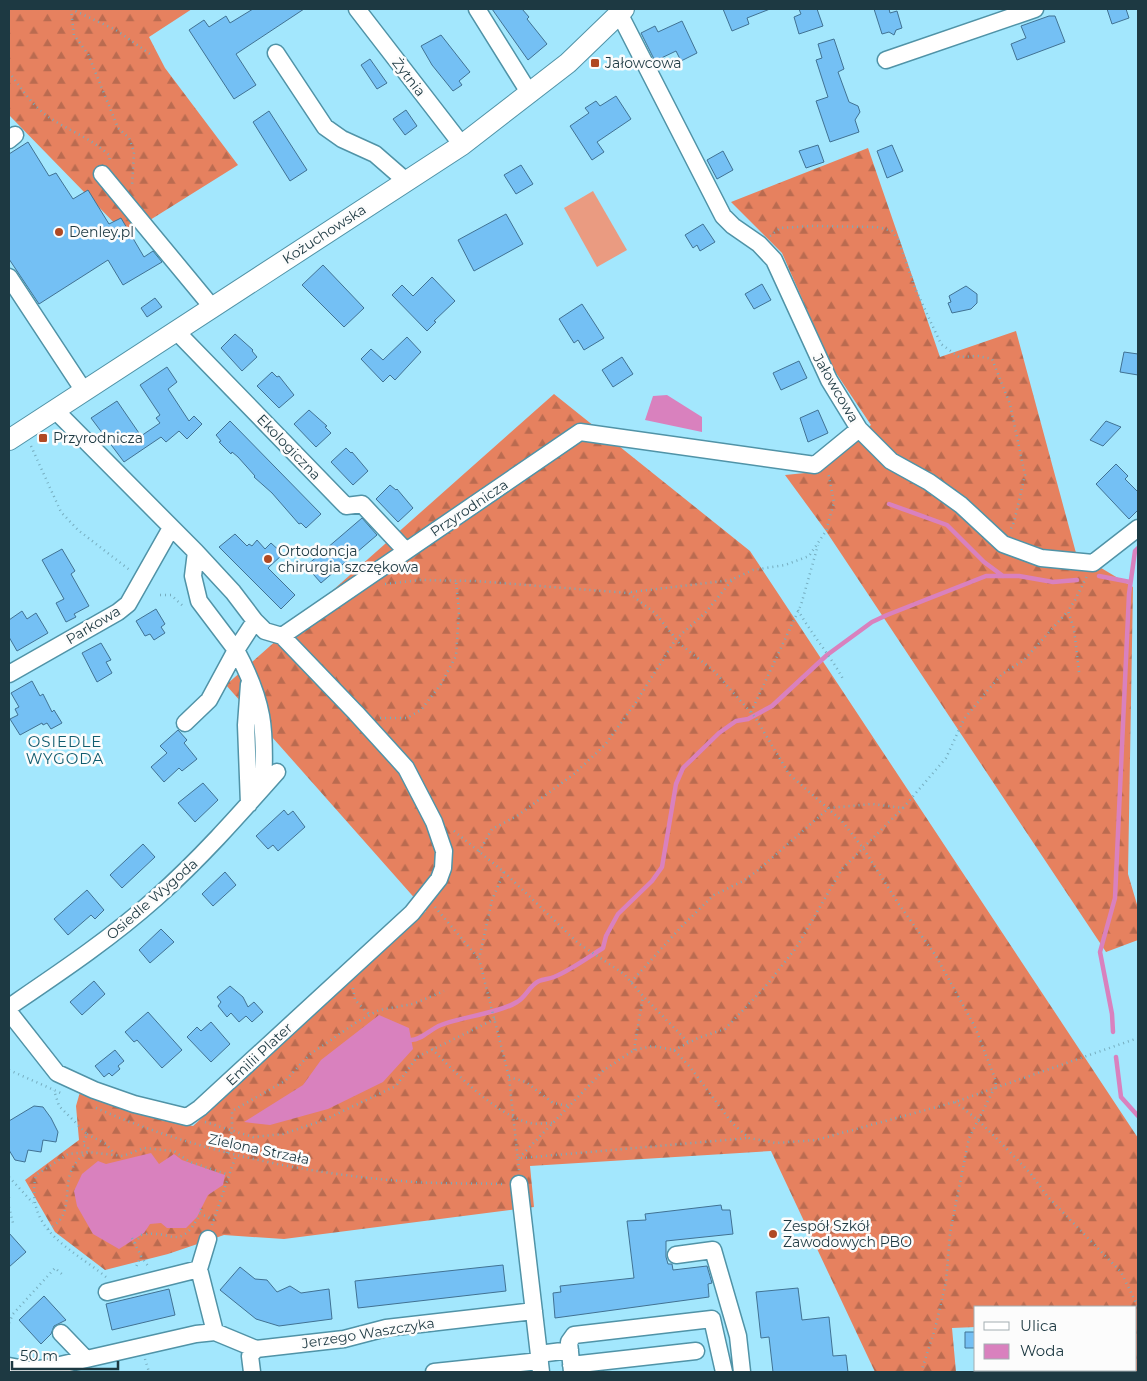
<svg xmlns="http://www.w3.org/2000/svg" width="1147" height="1381" font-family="Montserrat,sans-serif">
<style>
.forest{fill:url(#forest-firs)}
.pitch{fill:#ea9b81}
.water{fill:#d981be}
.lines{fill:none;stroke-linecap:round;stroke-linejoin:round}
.stream{stroke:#d981be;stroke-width:4.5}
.building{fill:#74c0f4;stroke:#417293}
.minor-casing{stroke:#5093a7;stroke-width:19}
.major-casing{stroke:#5093a7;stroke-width:22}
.path{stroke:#76adbf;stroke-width:2.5;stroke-dasharray:1 4;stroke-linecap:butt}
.minor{stroke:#fff;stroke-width:16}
.major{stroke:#fff;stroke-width:20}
.poi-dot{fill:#b04923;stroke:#fcfcfc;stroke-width:2}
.labels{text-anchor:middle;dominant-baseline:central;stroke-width:5;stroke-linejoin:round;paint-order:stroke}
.poi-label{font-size:14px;fill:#1d3942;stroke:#fcfcfc;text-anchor:start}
.street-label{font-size:14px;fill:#1d3942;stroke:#fcfcfc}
.neighbourhood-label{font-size:15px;letter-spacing:1px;fill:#105c6f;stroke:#fcfcfc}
</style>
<defs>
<pattern id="forest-firs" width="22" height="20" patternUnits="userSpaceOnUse" patternTransform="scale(1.25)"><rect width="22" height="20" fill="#e6815f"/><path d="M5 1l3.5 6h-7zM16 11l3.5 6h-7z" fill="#ba6b50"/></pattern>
</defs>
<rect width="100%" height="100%" fill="#a3e7fd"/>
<path class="forest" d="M9 9H192L149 37 165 68 238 165 126 235 9 115Z
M868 148 940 357 1016 331 1076 553 1133 587 1128 874 1138 908V940L1106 952 826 531 785 475 815 472 871 425 832 367 782 253 731 202Z
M554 394 750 551 1138 1138V1372H988V1370H1136V1307H976V1327L952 1328 956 1372H875L771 1151 530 1166 534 1207 284 1239 224 1235 168 1254 105 1270 55 1232 25 1180 79 1140 76 1106 80 1092 128 1110 193 1126 426 911 226 685Z"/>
<path class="pitch" d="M593 191 627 250 597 267 564 208Z"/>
<path class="water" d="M667 395 702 417V432L645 420 653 396Z
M379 1015 409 1028 413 1049 383 1082 328 1109 270 1125 244 1122 303 1085 321 1060Z
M151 1153 159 1164 174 1154 182 1160 225 1175 223 1185 208 1195 197 1217 186 1228H167L161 1223 150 1224 144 1233 119 1249 93 1234 77 1206 74 1191 82 1174 98 1161 106 1164Z"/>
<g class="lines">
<path class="stream" d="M889 504 947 525 984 562 1003 576
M1099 576 1130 582
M1113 1032 1112 1014 1100 952 1115 898 1129 594 1135 551 1138 548
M411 1040C422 1040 430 1029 441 1025 461 1017 500 1013 517 1002 526 997 529 986 539 981 544 979 549 979 554 977 571 970 587 958 603 948L606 936 618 914 652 881 662 867 676 784 683 768 719 733 736 721 748 719 772 706 827 655 872 622 887 615 986 576H1019L1053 582 1077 580
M1116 1057 1121 1097 1138 1116"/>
</g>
<path class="building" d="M253 9H304L236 54 256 85 234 99 189 30 204 20 209 27 226 16 230 23Z
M492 9H522L529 17 527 19 547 44 528 60Z
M723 9H770L747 18 749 24 732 31Z
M799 9H817L823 26 799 34 794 17 801 14Z
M874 9H889L890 13 897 11 902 28 896 30 894 35 889 32 882 34Z
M1107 9H1126L1129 18 1112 24Z
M1049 16H1055L1065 42 1017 60 1011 44 1026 38 1021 26Z
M682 21 697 53 681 61 676 51 655 61 641 33 655 26 658 32Z
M441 35 470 72 459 81 462 85 453 91 432 65 421 46Z
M834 39 844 69 838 72 849 102 858 106 860 112 855 120 859 132 830 142 816 101 828 97 816 60 822 58 818 44Z
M370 59 387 83 377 89 361 65Z
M616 96 631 119 597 142 604 152 592 160 570 126 589 113 585 108 596 101 600 106Z
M406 110 417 126 405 135 393 119Z
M269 111 307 170 290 181 253 122Z
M28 142 49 176 56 173 73 199 88 190 109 224 121 218 144 257 153 251 162 262 123 285 108 260 39 304 9 259V154Z
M818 145 824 162 806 168 799 151Z
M892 145 903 171 887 178 877 151Z
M723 151 733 170 717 179 707 160Z
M521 165 533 184 516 194 504 175Z
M506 214 523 244 474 271 458 240Z
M703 224 715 242 700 251 697 245 693 248 685 235Z
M323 265 364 308 344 327 302 285Z
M432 277 455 301 434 321 436 322 427 331 392 295 402 285 413 296Z
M762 284 771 300 754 309 745 294Z
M966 286 977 294V303L971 309 952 313 948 303 951 302 949 296Z
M155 298 162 307 147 317 141 308Z
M582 304 604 338 584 350 578 340 574 343 559 319Z
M235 334 253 350 252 351 257 357 242 371 221 348Z
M407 337 421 352 395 380 390 375 383 382 361 359 371 349 383 360Z
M1124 352 1138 354V375L1120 372Z
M622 357 633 374 613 387 602 370Z
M799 361 807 378 781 390 773 373Z
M167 367 177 382 168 389 189 421 194 416 202 424 187 439 179 431 166 442 161 437 124 462 91 418 117 401 141 436 160 423 156 418 160 415 140 385Z
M272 372 277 377 279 376 294 395 279 408 257 386Z
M309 410 327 426 325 427 331 433 316 447 294 424Z
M818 410 828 433 808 442 800 418Z
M230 421 321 514 306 528 301 523 299 524 272 493 254 477 255 476 238 457 232 452 231 454 219 442 221 441 216 435Z
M1106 421 1121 427 1103 446 1090 440Z
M346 448 351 453 352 452 368 471 353 485 331 462Z
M1116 464 1128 476 1125 479 1138 492V510L1129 519 1096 484Z
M390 485 396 490 397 489 413 508 398 522 376 499Z
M362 518 377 535 321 583 306 566Z
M235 534 247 546 249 544 252 546 257 540 265 549 271 543 283 554 268 568 295 595 281 609 219 547Z
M62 549 75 571 71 574 89 606 74 614 76 617 66 622 56 603 64 599 42 560Z
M156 609 165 624 161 627 165 633 154 640 150 634 145 636 136 621Z
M22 611 27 619 36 613 48 633 17 651 9 637V620Z
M101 643 111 660 106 662 112 673 97 682 82 653Z
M32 681 40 696 43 694 52 712 54 710 62 723 51 729 47 723 43 725 42 723 20 735 10 719 18 715 15 709 19 707 11 693Z
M178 730 187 740 184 743 197 759 182 771 179 768 164 782 151 767 167 753 160 746Z
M203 783 218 800 195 822 178 803Z
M284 810 288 815 293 811 305 827 278 851 273 845 268 849 256 836Z
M143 844 155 857 122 888 110 875Z
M225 872 236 885 213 906 202 894Z
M87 890 104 910 95 919 91 915 68 935 54 919Z
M161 929 174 942 150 963 139 950Z
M94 981 105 994 82 1015 70 1002Z
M230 986 243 997 248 1007 254 1002 263 1012 252 1022 246 1016 239 1022 231 1013 227 1017 218 1006 221 1002 217 997Z
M148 1012 182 1050 162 1068 137 1040 134 1042 125 1032Z
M211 1022 230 1044 211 1062 187 1037 197 1027 201 1031Z
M115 1050 124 1061 118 1066 120 1069 112 1076 109 1073 104 1077 95 1066Z
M34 1106 43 1107 51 1118 58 1132 56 1142 43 1140 41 1152 28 1150 25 1162 15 1160 9 1150V1121Z
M721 1205 722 1210H730L733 1234 666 1241V1257L668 1264H672L673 1270 707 1266 712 1283 708 1284 709 1297 555 1318 553 1293 561 1292 560 1286 634 1278 627 1221 646 1220 645 1214Z
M9 1233 26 1252 9 1267Z
M503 1265 506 1291 358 1308 355 1281Z
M240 1267 255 1279 267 1280 277 1292 290 1286 301 1293 329 1289 332 1319 279 1326 256 1319 220 1290Z
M798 1288 802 1320 829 1317 833 1356 846 1355 848 1372H773L769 1337 761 1338 756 1292Z
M169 1289 175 1315 112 1330 106 1304Z
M44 1296 66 1320 54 1326 51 1334 41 1344 19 1320Z
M965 1332H976V1348H965Z"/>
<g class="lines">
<defs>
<path id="minor" d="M357 9 462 145
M477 9 530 94
M620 15 723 216 733 226 759 244 774 260 829 380 859 429 891 461 929 482 961 505 1003 544 1041 558 1093 563 1138 528
M276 53 325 127 342 139 375 154 406 181
M886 60 1035 9
M9 140 15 135
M102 174 212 307
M9 277 84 391
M176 331 346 506 362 504 406 551
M255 621 236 650C264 702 266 729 263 787
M282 636 580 432 815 465 859 429
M9 674 118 612 128 604 171 528
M249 684 246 725 249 804
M185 723 209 700 236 650 199 601 193 576 196 552
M9 1007C59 973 110 939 156 898 200 859 238 816 277 772
M9 1012 57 1073 94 1090 134 1104 187 1117 200 1108 412 913 439 879 443 868 444 851 434 822 406 768 356 713 282 636 265 631 255 621 233 592 196 552 55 410
M519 1184 541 1372
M208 1239 199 1269 215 1332
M676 1255 713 1250 738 1336 742 1372
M107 1292 199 1269
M61 1333 86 1359
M539 1354 570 1350
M571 1365 696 1351
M9 1366 30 1370 47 1368 196 1334 215 1332 256 1349
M252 1372 250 1356 256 1349 344 1339 386 1328 534 1311
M434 1372 540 1361
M572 1372 569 1342 574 1335 712 1319 724 1372"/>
<path id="major" d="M9 440 462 145 568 63 624 9"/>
</defs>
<use href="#minor" class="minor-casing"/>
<use href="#major" class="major-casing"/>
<path class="path" d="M71 9 74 35 88 54 118 128 129 138 134 152 132 186
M71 9 116 30 150 54
M9 72C21 88 33 107 50 118 70 131 92 139 109 155L110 162
M770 236 780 228 811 226 877 227 892 231 898 239 915 288 941 344 959 357 978 356 992 359 1010 404 1025 475 1014 522 1010 531
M31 446 61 512 78 530 131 571
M385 584 420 580 475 581 629 593 655 613 680 644 714 671 755 717 789 774 841 820 863 848 898 903 936 956 975 1027 996 1081 995 1087 969 1138 950 1233 946 1282 935 1329 921 1372
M631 592 732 580
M160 595H171L184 607
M798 610C812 635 830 655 843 679
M1079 672 1074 629 1068 611 1075 600 1087 576
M751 712 801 605 818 545
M380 718H407L421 710 441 684 456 656 459 611 456 581
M454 831 504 872 492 900 479 959 509 1077 519 1170
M479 852 492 829 517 816 574 774 605 745 636 702 676 639 705 613 733 579 753 570 785 565 809 556 826 531 834 502 828 472
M504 872 578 943 624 974 643 996 689 1043
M435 907 479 959
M631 982 682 926 714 895 743 881 757 871 829 808 872 804 903 808 946 758 964 719 988 690 1002 674 1024 660 1068 611
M353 988 355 1000 370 1015
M432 1049C456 1073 493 1112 526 1122 534 1125 545 1123 554 1123
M634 1050 643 996
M674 1050 698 1038 725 1029 765 987 796 948 842 869 903 808
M9 1070 63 1094
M509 1077 526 1082 553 1103 569 1106
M955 1102 978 1120 1008 1150 1031 1174 1048 1197 1121 1272 1138 1307
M96 1108C197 1152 304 1174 414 1182 444 1184 475 1183 505 1184
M205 1122 253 1137 283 1134 324 1120 396 1086 417 1057 495 1019
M87 1134 106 1144 114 1153
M227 1153 232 1130V1111L285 1081 309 1055 357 1022 379 1010 413 1004 444 991
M519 1158 604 1070 634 1050 653 1046 674 1050 690 1067 732 1123 749 1138 776 1143 816 1140 955 1102 1138 1038
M521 1158 749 1138
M9 1177 33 1203
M9 1198V1194
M9 1207 13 1223
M201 1209 199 1213 214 1220
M212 1225 236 1155
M48 1229C83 1212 51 1175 88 1152V1147L83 1145 87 1134 59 1106 54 1090
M132 1238 141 1256 135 1269
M135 1243 141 1235C171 1228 179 1254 200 1214
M141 1256 148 1266
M106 1277C71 1248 24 1230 36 1175L68 1154 88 1152 123 1156 144 1148 174 1151 190 1162 229 1175
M9 1323 13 1314 55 1268 64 1276
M145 1359 149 1372"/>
<use href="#minor" class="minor"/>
<use href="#major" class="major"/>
</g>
<g class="poi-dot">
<rect x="590" y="58" width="10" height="10" rx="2.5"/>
<circle cx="59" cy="232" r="5"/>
<rect x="38" y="433" width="10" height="10" rx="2.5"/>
<circle cx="268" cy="559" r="5"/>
<circle cx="773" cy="1234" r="5"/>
</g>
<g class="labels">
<g class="poi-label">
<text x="605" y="63">Jałowcowa</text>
<text x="69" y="232">Denley.pl</text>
<text x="53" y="438">Przyrodnicza</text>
<text x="278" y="551">Ortodoncja<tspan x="278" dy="16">chirurgia szczękowa</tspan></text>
<text x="783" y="1226">Zespół Szkół<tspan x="783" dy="16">Zawodowych PBO</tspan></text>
</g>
<g class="street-label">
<text transform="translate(409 77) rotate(52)">Żytnia</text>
<text transform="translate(324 234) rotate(-33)">Kożuchowska</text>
<text transform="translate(836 388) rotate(60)">Jałowcowa</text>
<text transform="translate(289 447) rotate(46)">Ekologiczna</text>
<text transform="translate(469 508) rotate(-34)">Przyrodnicza</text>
<text transform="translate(93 625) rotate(-31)">Parkowa</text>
<text transform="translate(152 899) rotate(-41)">Osiedle Wygoda</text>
<text transform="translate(259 1054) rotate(-43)">Emilii Plater</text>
<text transform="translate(259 1149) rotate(12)">Zielona Strzała</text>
<text transform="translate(368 1333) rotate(-9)">Jerzego Waszczyka</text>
</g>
<g class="neighbourhood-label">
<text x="65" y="741">OSIEDLE<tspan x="65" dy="17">WYGODA</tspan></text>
</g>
</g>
<rect width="1147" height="1381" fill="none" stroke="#1d3942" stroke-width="20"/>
<rect x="974" y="1306" width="162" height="65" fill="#fcfcfc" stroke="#a3aeb2"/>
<rect x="984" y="1322" width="25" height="8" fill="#ffffff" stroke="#a3aeb2"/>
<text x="1020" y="1331" font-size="15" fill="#1d3942">Ulica</text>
<rect x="984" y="1344" width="25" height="15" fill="#d981be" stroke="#a3aeb2"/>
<text x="1020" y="1356" font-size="15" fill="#1d3942">Woda</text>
<path d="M12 1361v8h106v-8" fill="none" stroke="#1d3942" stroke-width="2.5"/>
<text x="20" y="1361" font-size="15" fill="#1d3942" stroke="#fcfcfc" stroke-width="4" paint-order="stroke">50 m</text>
</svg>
